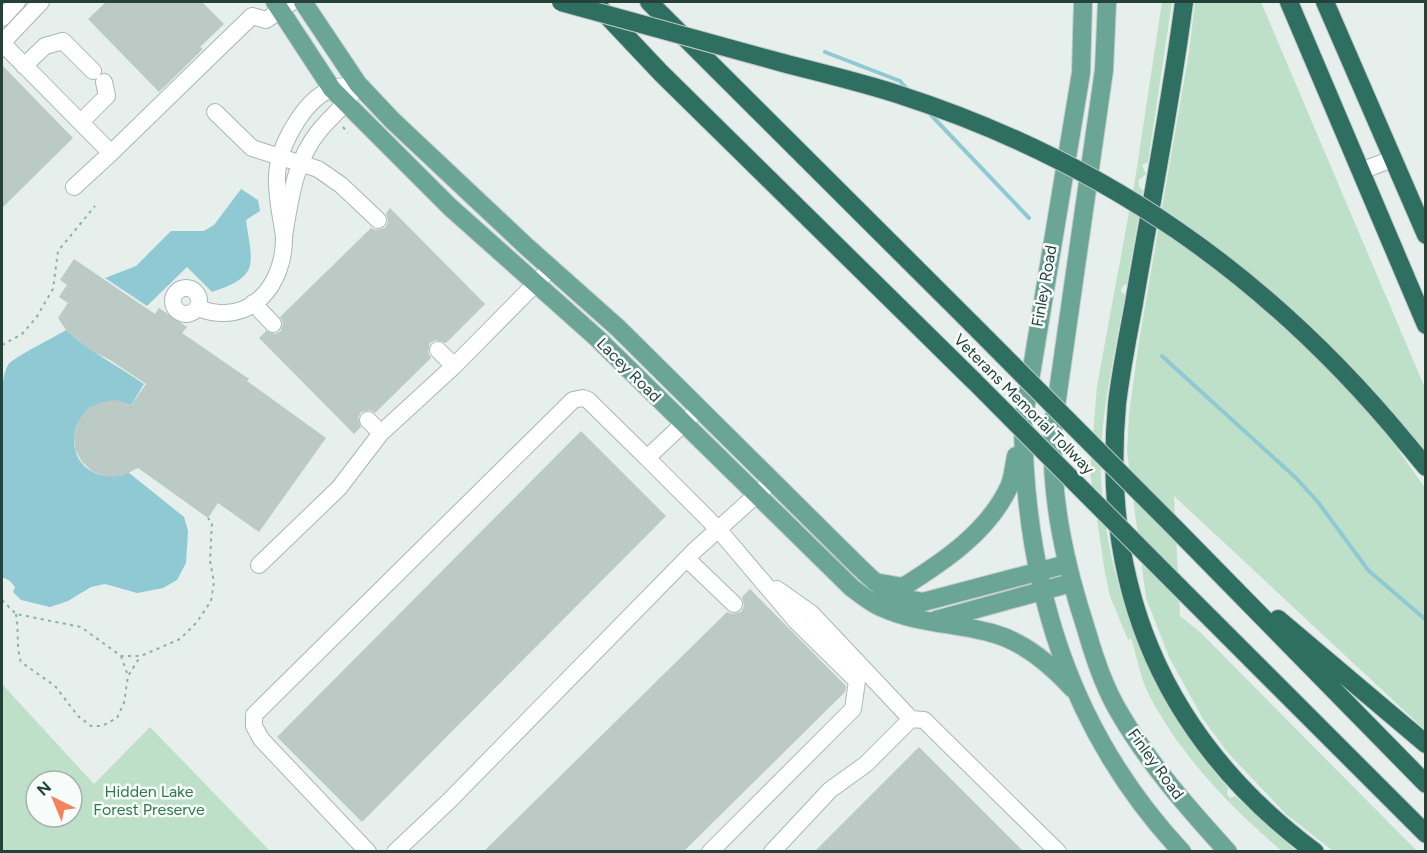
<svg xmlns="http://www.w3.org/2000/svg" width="1427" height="853" font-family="Figtree,sans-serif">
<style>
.green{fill:#bfe0c8;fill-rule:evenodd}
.water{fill:#8ec9d4}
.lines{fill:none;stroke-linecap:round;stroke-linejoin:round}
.stream{stroke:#8ec9d4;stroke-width:4}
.building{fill:#bbcac4}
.minor-casing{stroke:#a8b8b2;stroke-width:18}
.major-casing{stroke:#c2cac8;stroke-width:20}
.highway-casing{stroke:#c2cac8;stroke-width:20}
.path{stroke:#86b3a5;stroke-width:2;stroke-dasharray:3 4.5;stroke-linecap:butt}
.minor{stroke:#fff;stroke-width:16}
.major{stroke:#6aa596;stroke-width:18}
.highway{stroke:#2f6f62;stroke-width:18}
.highway-bridge-casing{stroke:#c2cac8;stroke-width:20;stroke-linecap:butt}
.highway-bridge{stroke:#2f6f62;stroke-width:18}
.labels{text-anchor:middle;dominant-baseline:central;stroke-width:5;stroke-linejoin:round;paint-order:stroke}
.street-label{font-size:16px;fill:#24423a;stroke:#f7fbf9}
.park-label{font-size:16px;fill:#2d7a4b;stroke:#f7fbf9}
</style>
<rect width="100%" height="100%" fill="#e6efeb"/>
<path class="green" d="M1162 2H1172L1148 162 1142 165 1146 174 1139 180V187L1143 190 1127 284 1123 286 1121 291 1125 295C1115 353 1099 418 1101 476 1105 588 1155 704 1228 788L1227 794 1230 798 1235 796 1296 851H1282C1230 807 1181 756 1149 695 1140 677 1137 657 1131 638L1128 640 1110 596 1105 573 1090 472 1097 386 1135 180Z
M1195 2H1261L1425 388V458L1413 440 1399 451 1425 488V730L1174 496 1180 616 1200 632 1417 851H1333L1286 814 1228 753 1203 719 1169 657 1146 598 1127 451 1129 414 1139 341 1189 52Z
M2 684 94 784 150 727 270 851H2ZM36 781H72V817H36Z"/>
<path class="water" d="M241 189 258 200 260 211 246 220C252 264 261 276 212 292L187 267 147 306 105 278 136 266 171 231H204L214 225Z
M66 330C90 352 118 366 144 384L131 405C70 385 53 467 105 476 112 477 121 474 128 472L184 517 188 531 186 563 177 580 163 588 137 593 105 584 91 587 68 601 50 607 21 600 13 592 15 587 10 581 2 577V389C3 382 4 372 8 365 12 358 55 337 66 330Z"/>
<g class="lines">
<path class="stream" d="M825 52 900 81 908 90
M931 115 1029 218
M1162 356 1296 478 1318 502 1368 570 1426 620"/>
</g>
<path class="building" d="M106 2H202L224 24 200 47 203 49 159 92 88 19Z
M2 65 73 138 2 208Z
M390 208 485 304 446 343 436 340 430 343 428 352 431 358 375 413 370 410 361 412 358 418 361 427 354 434 259 338 266 331 275 334 281 331 283 322 280 317 371 228 376 230 385 228 388 222 386 213Z
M74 259 155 314 159 308 187 327 182 333 249 379 247 381 326 438 259 532 218 503 208 518 138 468 122 476 107 477 93 472 82 462 75 449 74 434 79 420 88 408 102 402 117 400 131 405 146 384 110 360 90 350 66 330 58 318 68 303 59 297 67 285 60 280Z
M581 431 666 516 362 822 277 737Z
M750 589 846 686 845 692 683 852H483L727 612 732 614 741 612 744 606 742 597Z
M919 747 1024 852H814Z"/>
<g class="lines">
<defs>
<path id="minor" d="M2 18 17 2
M2 43 111 153 252 16 266 20 292 2
M2 43 41 2
M24 66 45 46 63 41 93 71
M358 84C346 106 334 113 319 131 295 160 290 200 284 236 281 216 276 196 277 176 278 147 303 101 331 89 339 86 350 86 358 84Z
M215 112 252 148 318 169 341 185 378 220
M81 122 107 96 104 82
M1361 171 1392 159
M74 187 111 153
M173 301a13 13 0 1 1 26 0a13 13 0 1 1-26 0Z
M253 303 273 324
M198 308C250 328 285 285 284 236
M438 350 454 366
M368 420 381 433
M647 458 718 529 796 621 857 681 853 709 710 852
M687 559 734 604
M259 565 339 488 381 433 454 366 551 268
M777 589 811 613 911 719
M368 852 261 739 254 726V715L573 400 583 398 588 400 647 458 699 409
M395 852 449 801 694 551 773 480
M772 852 830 790 866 764 911 719 924 720 1058 852"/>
<path id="major" d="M275 2 332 89 450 207 597 338 852 588C862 595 872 604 883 608 918 624 958 623 995 634 1026 643 1051 665 1073 689
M303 2 358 84 392 120 527 247 618 328 854 562C879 586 887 597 923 602L1067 564
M1083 2 1081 73 1023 422C1025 585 1069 731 1182 852
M1107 2 1104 70 1053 427C1050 498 1065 565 1087 632 1095 660 1104 687 1119 712 1149 764 1188 808 1228 852
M880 583 903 587C943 562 988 532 1009 487 1013 478 1014 466 1016 456
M936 620 1071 583"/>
<path id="highway" d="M594 2 661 73 975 382
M649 2 972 324
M1184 2C1171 102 1151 203 1134 303 1128 336 1121 370 1117 404 1100 590 1165 740 1315 852
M1289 2 1426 325
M1325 2 1426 235
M1407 444 1426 467
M1175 528 1426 784
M1179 587 1426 834
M1278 619 1426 744"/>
</defs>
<use href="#minor" class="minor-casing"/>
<use href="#major" class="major-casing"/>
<use href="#highway" class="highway-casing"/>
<path class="path" d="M343 127 348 133
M2 345 22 334 36 318 53 289 58 251 95 206
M2 600 16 614 81 627 121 656H141L180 639 197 622 211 601 214 582 210 561 212 523 208 518
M16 614C19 631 16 646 21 662L55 686 78 716 91 726H102L117 718 124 703 128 676 140 657
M121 656 128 676"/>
<use href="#minor" class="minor"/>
<use href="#major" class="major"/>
<use href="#highway" class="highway"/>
<defs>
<path id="highway-bridge" d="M561 2C635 23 709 43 783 63 821 73 860 82 897 94 1105 161 1269 276 1407 444
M972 324 1175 528
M975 382 1179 587"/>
</defs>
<use href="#highway-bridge" class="highway-bridge-casing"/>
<use href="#highway-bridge" class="highway-bridge"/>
</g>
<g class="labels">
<g class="street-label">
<text transform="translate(1044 286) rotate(-80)">Finley Road</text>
<text transform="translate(629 370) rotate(45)">Lacey Road</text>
<text transform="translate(1024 404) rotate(45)">Veterans Memorial Tollway</text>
<text transform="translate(1156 764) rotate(54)">Finley Road</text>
</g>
<g class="park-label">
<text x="149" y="791">Hidden Lake<tspan x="149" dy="18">Forest Preserve</tspan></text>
</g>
</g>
<rect width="1427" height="853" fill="none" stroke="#24423a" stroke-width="6"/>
<g transform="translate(54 799) rotate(317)"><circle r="28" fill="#f7fbf9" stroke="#a3b1ad" stroke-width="1.5"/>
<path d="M0-4.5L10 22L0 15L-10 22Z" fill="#f4845f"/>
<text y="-9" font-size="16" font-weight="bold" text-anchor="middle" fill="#24423a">N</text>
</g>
</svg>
